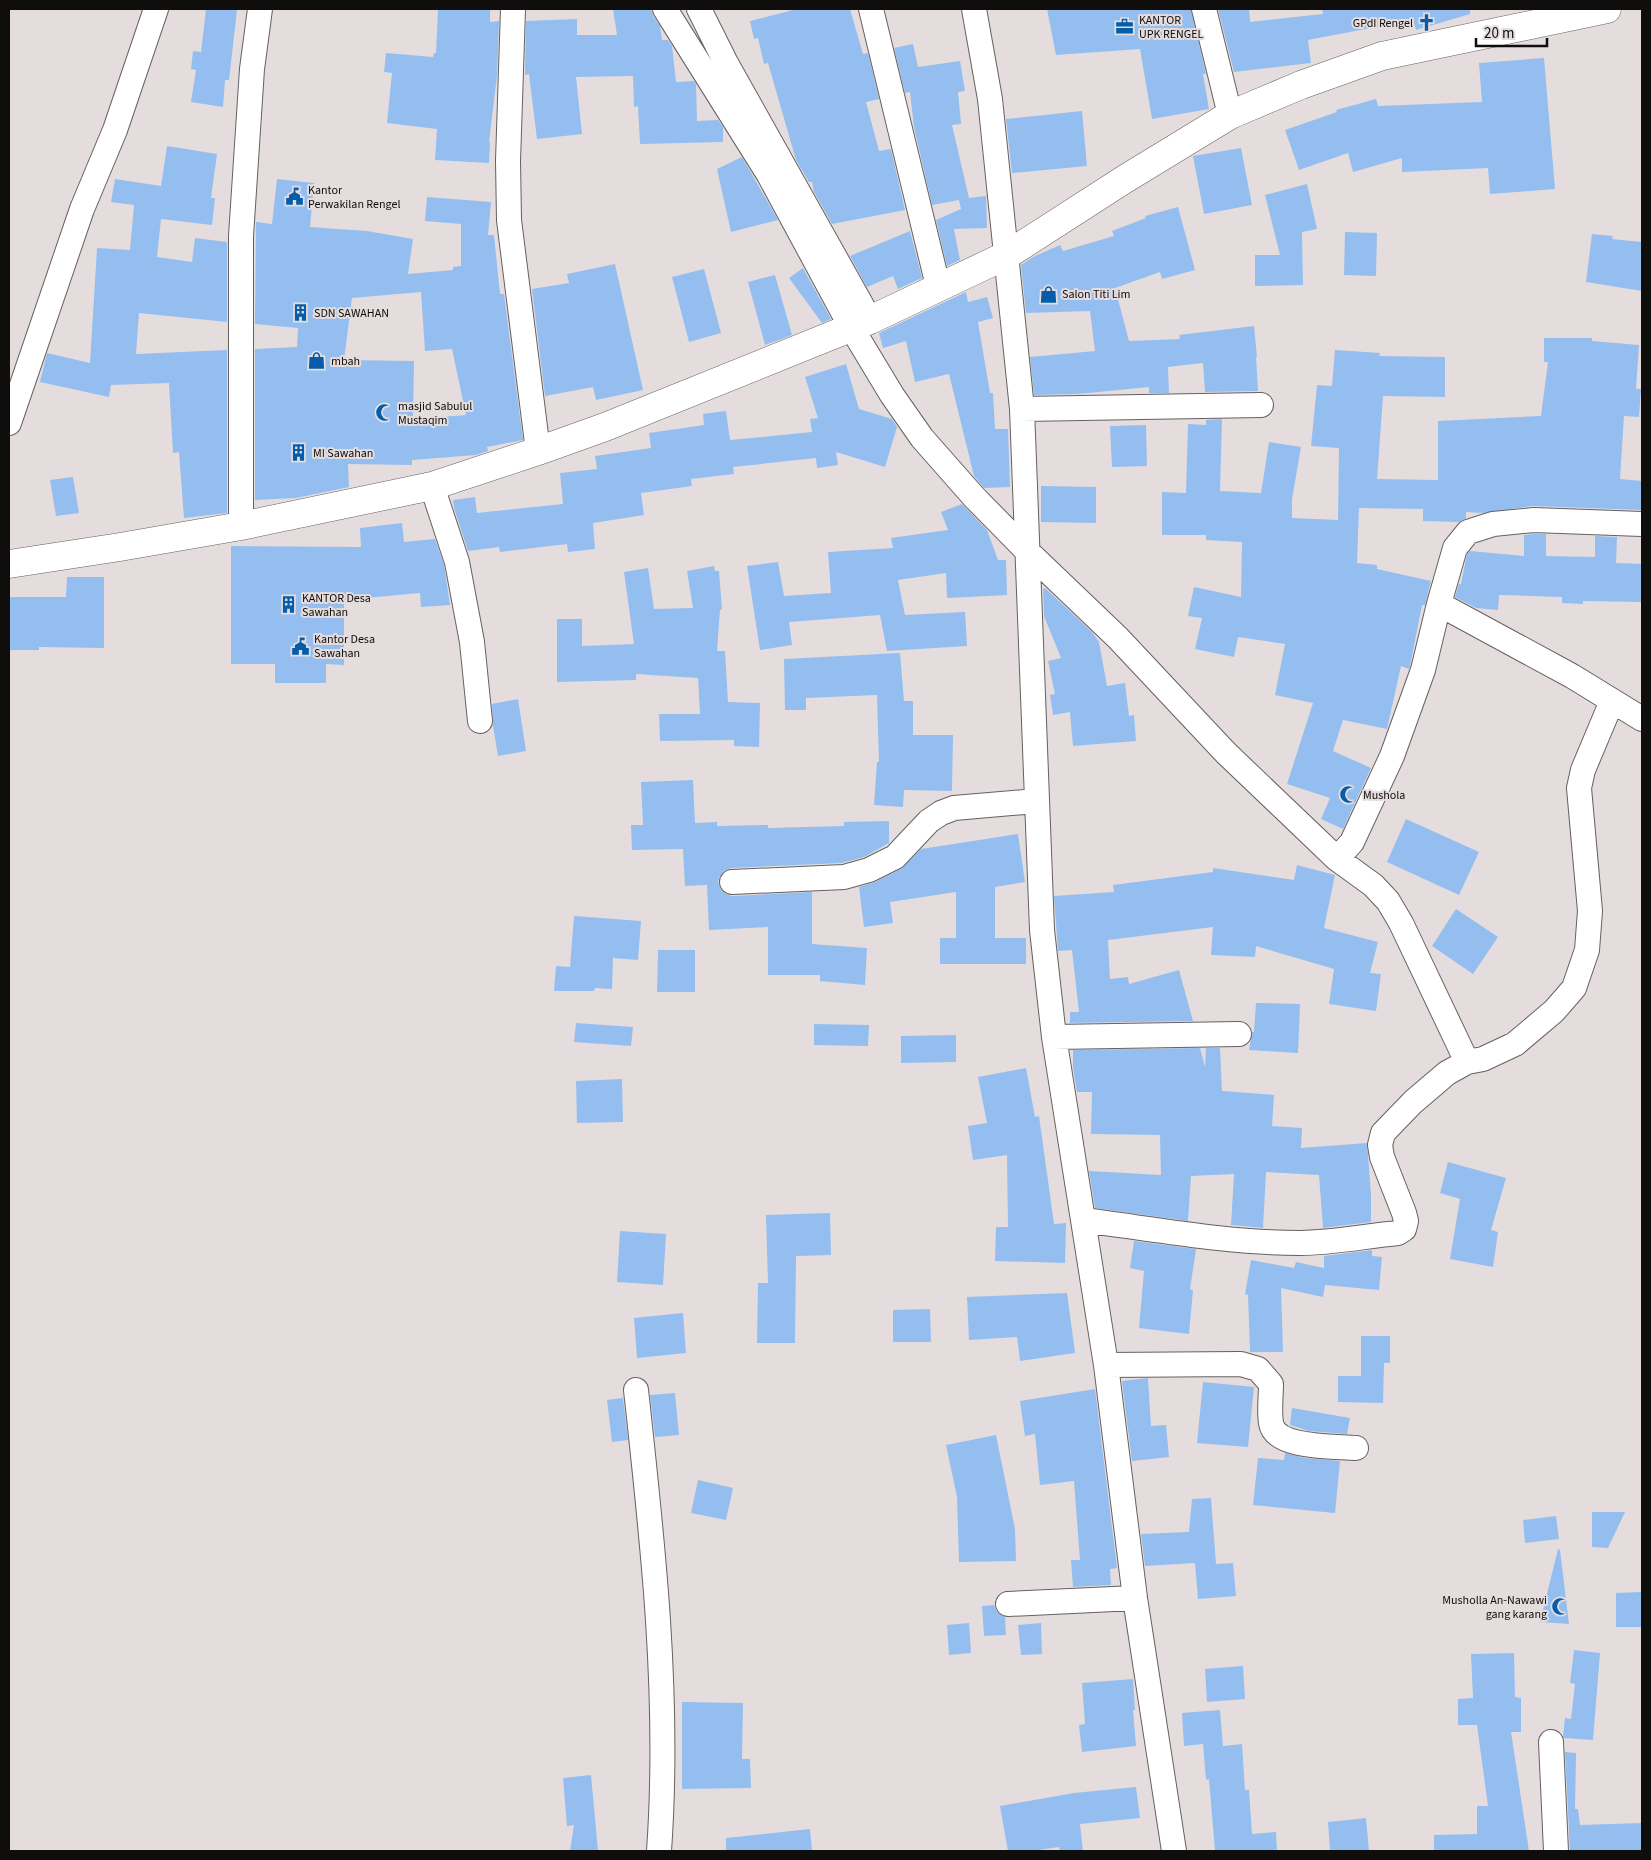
<svg xmlns="http://www.w3.org/2000/svg" width="1651" height="1860" font-family="'Source Sans 3',sans-serif">
<style>
.building{fill:#94bef0;fill-rule:evenodd}
.lines{fill:none;stroke-linecap:round;stroke-linejoin:round}
.street-casing{stroke:#676060;stroke-width:26}
.secondary-casing{stroke:#676060;stroke-width:29}
.street{stroke:#fff;stroke-width:24}
.secondary{stroke:#fff;stroke-width:28}
.labels{text-anchor:middle;dominant-baseline:central;stroke-width:4;stroke-linejoin:round;paint-order:stroke}
.poi-label{font-size:12px;fill:#100d0d;stroke:#e5dddd;text-anchor:start}
</style>
<rect width="100%" height="100%" fill="#e5dddd"/>
<path class="building" d="M206 9 237 10 229 80H225L223 107 191 102 196 70 191 69 193 51 201 52Z
M438 9H490V22L499 21 497 76 489 142H490L489 163 435 160 437 129 387 123 392 73 384 72 386 53 433 57 434 53H436Z
M613 9H651L653 16 660 26 662 40H668L672 46 676 82 694 81 696 84 697 121 718 120 723 127V142L640 144 638 106 634 107 633 76 576 77 582 134 537 139 529 74 525 75 526 21 577 19V35H617Z
M797 9H850L863 54 868 53 879 99 866 102 879 151 891 149 905 210 832 224 814 192 812 182H809L796 160 768 63 764 64 758 38 754 39 750 21Z
M1047 9H1191L1206 74H1203L1209 109 1152 119 1140 49 1056 55Z
M1218 9H1249L1250 22 1323 14 1322 9H1470V14L1416 30 1413 20 1308 40 1311 63 1234 72Z
M913 44 918 67 960 61 965 91 958 92 961 124 952 125 969 198 986 196 987 228 954 229 960 260 947 266 936 220 961 209 959 200 932 205 914 127 910 92 905 93 894 48Z
M1544 58 1555 189 1490 194 1488 168 1402 172V158L1353 172 1348 153 1299 170 1285 130 1337 112 1336 110 1376 99 1378 106 1482 102 1479 63Z
M1082 111 1087 166 1012 173 1006 119Z
M167 146 217 154 211 198H215L212 225 161 219 157 257 192 262 195 238 227 242V322L139 313 136 354 227 350V513L184 518 179 452 173 453 169 383 111 385 109 397 40 382 47 353 90 363 97 248 130 250 134 205 111 202 115 179 161 186Z
M1241 148 1252 205 1204 214 1193 156Z
M742 157 778 220 731 232 717 169Z
M277 179 314 183 310 227 367 231 413 239 408 274 453 270V267L461 266V224L425 221 427 197 491 202 488 235H494L500 294H504L523 440 487 447 488 451 476 455 412 460V465L348 464 349 487 296 498 255 500V349L297 347 298 328 255 324 256 222 272 224ZM421 292 425 351 452 349 466 415 413 419 414 361 344 360 352 298Z
M1307 184 1317 229 1302 232 1303 285 1255 286V255H1280L1265 195Z
M1178 207 1195 270 1162 279 1160 272 1115 288 1129 341 1180 339 1179 335 1254 326 1257 357H1256L1258 391 1205 392 1203 363 1168 367 1169 393H1149V387L1078 394 1034 395 1030 357 1095 351 1090 311 1026 313 1021 265 1033 257 1060 245 1063 251 1114 236 1112 231 1146 218 1145 216Z
M910 231 922 278 898 289 893 276 867 287 850 256Z
M1345 232 1377 233 1376 276 1344 275Z
M1592 234 1613 236 1612 239 1642 242V291L1586 282Z
M615 264 643 390 596 400 593 387 545 396 532 289 569 283 567 274Z
M803 268 831 319 822 323 789 278Z
M704 269 721 333 689 342 672 277Z
M775 275 792 335 765 345 748 282Z
M966 292 968 302 987 297 993 318 978 322 990 393H993L995 429H1008L1010 487 984 488 974 476 949 374 915 382 906 341 883 348 879 333Z
M1544 338H1592V341L1639 345 1636 389H1641L1639 417 1624 416 1620 479 1642 481V510L1533 506 1483 513 1466 512V518L1459 522 1423 521V509L1359 508 1357 563 1377 565V569L1431 581 1425 605H1422L1410 666 1409 669 1401 666 1387 729 1343 720 1333 751 1371 768 1343 829 1321 819 1330 798 1287 784 1313 703 1275 695 1285 644 1238 637 1234 657 1195 649 1202 618 1188 616 1194 587 1241 597 1242 542 1206 540V535H1162V492L1186 493 1188 424 1206 425V420L1222 419 1220 491 1261 493 1269 442 1301 447 1292 499V518L1338 520 1339 448 1311 446 1317 385 1332 386 1335 350 1380 353 1379 356 1445 357V397L1383 396 1377 479 1438 480V421L1541 416 1548 362H1544Z
M846 364 859 409 892 419 897 427 885 467 836 452 838 465 817 468 816 458 733 467 734 474 691 479 692 486 641 493 644 515 593 523 595 549 568 552 567 544 500 552 499 547 468 551 454 508 453 500 475 497 477 513 563 504 560 473 597 469 595 456 651 448 649 433 704 425 703 414 726 411 730 440 812 432 810 419 818 418 805 377Z
M1146 425 1147 466 1112 467 1110 426Z
M73 477 79 513 56 516 50 480Z
M1041 486 1096 487V523L1041 522Z
M962 504 987 530 998 560H1006L1007 595 947 598 946 573 898 580 905 615 965 612 967 646 887 651 880 615 789 622 792 645 760 650 747 566 778 562 784 596 831 593 828 552 893 548 891 538 948 530 941 512Z
M402 523 404 542 435 539 444 565 450 605 421 607 420 593 344 600V665L326 664V683H275V664H231V546L361 547 360 528Z
M1534 534H1546V556L1595 557V536L1617 537 1616 563 1642 564V602L1583 601V604L1562 603V597L1499 595 1498 610 1476 608 1455 597 1459 584H1461L1467 554 1470 551 1524 556V535Z
M714 566 715 571H719L722 609 720 610 717 651H725L728 702 760 703 759 747 734 746V740L660 741 659 714H700L698 678 636 674V680L557 682V619H582V646L634 644 624 572 648 568 654 609 693 608 687 571Z
M67 577H104V648L39 647V650H9V597H66Z
M1045 588 1092 632 1099 642 1107 686 1125 683 1129 716 1134 715 1136 741 1073 746 1070 712 1053 715 1050 695 1055 694 1048 661 1061 658 1044 616 1043 589Z
M900 653 904 701H913V735H953L952 791 904 790 903 807 874 805 877 762H879L877 695 806 698V710H785L784 659Z
M518 699 526 751 498 756 493 726 492 704Z
M693 780 695 823 717 822V826L768 825V828L844 826V822L889 821V843L864 857 842 863 731 868 724 871 720 876 718 882 721 890 726 894 732 896 812 892V944L867 948 865 985 820 981V975H768V927L709 930 707 885 685 886 683 849 632 850 631 825H643L641 782Z
M1406 819 1479 852 1459 895 1387 862Z
M1018 834 1025 882 995 887V938H1026V964H940V938H956V892L890 902 893 923 864 927 859 887 875 882 901 869 921 849Z
M1297 865 1335 875 1324 928 1378 942 1370 973 1381 974 1376 1011 1329 1004 1334 969 1256 946 1255 957 1211 955 1213 927 1108 940 1110 979 1128 977 1129 984 1179 970 1193 1021 1070 1023V1012H1079L1072 950 1058 951 1054 896 1114 892 1113 885 1213 872V868L1294 880Z
M1456 909 1498 937 1473 974 1432 946Z
M574 916 641 921 638 960 613 958 612 989 595 988 594 991H554L556 966 570 967Z
M658 950H695V992H657Z
M1256 1003 1300 1004 1298 1053 1249 1050 1252 1032H1254Z
M576 1023 633 1027 631 1046 574 1042Z
M814 1024 869 1025 868 1046 814 1045Z
M956 1035V1062L901 1063V1036Z
M1200 1048 1205 1067 1206 1048H1220L1222 1091 1274 1095 1272 1126 1302 1128 1301 1148 1367 1143 1371 1194V1222L1323 1228 1319 1175 1266 1172 1263 1228 1231 1225 1234 1174 1191 1176 1188 1221 1095 1208 1089 1171 1161 1175 1160 1135 1091 1134 1092 1092H1077L1073 1068V1050Z
M1026 1068 1035 1117 1039 1116 1054 1224 1066 1223 1065 1263 995 1261 996 1227H1008L1007 1155 973 1160 968 1126 987 1123 978 1077Z
M622 1079 623 1122 577 1123 576 1081Z
M1448 1162 1506 1178 1491 1230 1498 1232 1493 1267 1450 1259 1460 1199 1440 1193Z
M830 1213 831 1255 796 1256 795 1343H757L758 1283H768L766 1215Z
M620 1231 666 1234 663 1285 617 1282Z
M1134 1241 1196 1249 1190 1289 1193 1290 1189 1334 1139 1328 1144 1271 1130 1268Z
M1372 1250V1256L1382 1257 1379 1290 1325 1285 1323 1297 1281 1288 1283 1352H1250L1248 1295 1245 1294 1251 1260 1294 1268 1296 1262 1324 1268V1256Z
M1067 1293 1075 1353 1020 1361 1017 1337 969 1340 967 1297Z
M930 1309 931 1342H893V1310Z
M683 1313 686 1353 637 1358 634 1318Z
M1361 1336H1390V1363H1384L1383 1403 1338 1402V1376H1361Z
M1148 1378 1151 1426 1166 1425 1169 1457 1132 1461 1122 1381Z
M1203 1382 1254 1387 1248 1447 1197 1443Z
M1095 1389 1117 1568 1110 1569 1111 1585 1073 1587 1071 1560H1080L1074 1481 1040 1485 1035 1434 1025 1436 1020 1401Z
M675 1393 679 1435 655 1437 650 1395Z
M623 1398 628 1440 612 1442 607 1400Z
M1292 1408 1350 1418 1347 1434 1309 1431 1290 1425Z
M996 1435 1015 1529 1016 1561 959 1562 957 1497 946 1445Z
M1285 1453 1305 1458 1340 1461 1335 1513 1253 1505 1258 1458 1284 1460Z
M698 1480 733 1488 726 1520 691 1513Z
M1211 1498 1216 1564 1233 1563 1236 1596 1198 1599 1195 1563 1145 1566 1141 1534 1189 1532 1192 1499Z
M1592 1512H1625L1608 1548 1592 1547Z
M1556 1516 1559 1539 1525 1543 1523 1520Z
M1558 1549 1560 1550 1569 1624 1540 1622Z
M1642 1592V1627H1616V1593Z
M994 1605 997 1612 1005 1617 1006 1635 984 1636 982 1606Z
M969 1623 971 1653 949 1655 947 1625Z
M1041 1623 1042 1654 1021 1655 1018 1625Z
M1574 1650 1600 1653 1593 1740 1564 1738 1563 1737 1565 1718 1571 1719 1575 1684 1570 1683Z
M1514 1653 1515 1697 1521 1698V1732H1511L1529 1851H1434V1835L1477 1834V1806H1488L1477 1725H1458V1699L1473 1698 1471 1654Z
M1243 1666 1245 1699 1207 1702 1205 1669Z
M1133 1679 1135 1710H1133L1136 1746 1082 1752 1079 1725 1085 1724 1082 1683Z
M682 1702 743 1703 742 1759H750L751 1788 682 1789Z
M1220 1710 1223 1746 1242 1744 1245 1790H1249L1252 1834 1276 1832 1277 1851H1215L1209 1779 1206 1780 1203 1744 1184 1746 1182 1713Z
M1565 1752 1576 1753 1575 1809H1578L1580 1825 1642 1823V1850L1570 1851Z
M591 1775 598 1851H570L574 1825 567 1826 563 1778Z
M1136 1787 1140 1818 1080 1824 1083 1851H1060L1059 1847 1032 1851H1008L1000 1806 1074 1793Z
M1366 1818 1369 1851H1330L1328 1822Z
M810 1829 812 1851H726V1838Z"/>
<g class="lines">
<defs>
<path id="street" d="M513 9 508 161 509 220 538 451
M665 9 769 175 851 327 892 395 922 438 974 497 1027 551 1118 638 1226 753 1337 859 1373 885 1388 901 1401 923 1467 1062
M699 9 726 63 870 320
M871 9 938 286
M974 9 990 99 1022 409 1042 930 1054 1037 1106 1365 1135 1598 1174 1851
M1204 9 1230 115
M1022 409 1261 405
M9 423 82 209 115 130 156 9
M432 486 457 562 472 642 480 721
M241 526V236L252 69 260 9
M1439 604 1572 676 1642 719
M1337 859 1352 842 1392 756 1423 670 1439 604 1455 548 1468 532 1493 524 1534 520 1642 524
M732 882 844 877 869 870 895 857 929 821 941 813 954 808 1036 801
M1054 1037 1239 1034
M1083 1220C1154 1229 1229 1243 1300 1243 1332 1243 1366 1236 1398 1233L1404 1229 1406 1221 1404 1213 1382 1157 1380 1145 1383 1133 1413 1102 1447 1073 1467 1062 1483 1059 1515 1044 1554 1011 1574 988 1587 950 1590 911 1579 788 1583 770 1612 701
M1106 1365 1241 1364 1258 1369 1271 1384C1271 1396 1269 1411 1271 1423 1275 1449 1335 1446 1356 1448
M636 1390C653 1544 670 1697 659 1851
M1008 1604 1135 1598
M1551 1742 1556 1851"/>
<path id="secondary" d="M9 564 120 547 241 526 432 486 538 451 605 427 870 320 1007 255 1125 179 1230 115 1301 85 1382 56 1607 9"/>
</defs>
<use href="#street" class="street-casing"/>
<use href="#secondary" class="secondary-casing"/>
<use href="#street" class="street"/>
<use href="#secondary" class="secondary"/>
</g>
<defs>
<symbol id="church-bare" viewBox="-9 -9 18 18"><path d="M-1.2-6h2.4v3.5h3.3v2.4h-3.3V6h-2.4V-.1h-3.3v-2.4h3.3Z" fill="#055caa" stroke="#e5dddd" stroke-width="2.5" paint-order="stroke"/></symbol>
<symbol id="office-bare" viewBox="-9 -9 18 18"><path d="M-6-3h4V-5.5h4V-3h4V5H-6ZM-1-4.5V-3h2v-1.5ZM-6 0V1H6V0Z" fill="#055caa" stroke="#e5dddd" stroke-width="2.5" paint-order="stroke"/></symbol>
<symbol id="civic-bare" viewBox="-9 -9 18 18"><path d="M-.6-6.5H3V-4.5H.6V-3L4-1V1h2V6H-6V1h2V-1L-.6-3ZM-1.2 2.5V6h2.4V2.5Z" fill="#055caa" stroke="#e5dddd" stroke-width="2.5" paint-order="stroke"/></symbol>
<symbol id="shop-bare" viewBox="-9 -9 18 18"><path d="M-5-2.5h2.3a2.7 3.5 0 0 1 5.4 0H5L5.5 6h-11ZM-1.5-2.5h3a1.5 2.3 0 0 0-3 0Z" fill="#055caa" stroke="#e5dddd" stroke-width="2.5" paint-order="stroke"/></symbol>
<symbol id="building-bare" viewBox="-9 -9 18 18"><path d="M-4-6H4V6H1V3H-1V6H-4ZM-2.5-4.3h1.7v1.8h-1.7ZM.8-4.3h1.7v1.8H.8ZM-2.5-1h1.7V.8h-1.7ZM.8-1h1.7V.8H.8Z" fill="#055caa" stroke="#e5dddd" stroke-width="2.5" paint-order="stroke"/></symbol>
<symbol id="mosque-bare" viewBox="-9 -9 18 18"><path d="M3.5-4.9A6 6 0 1 0 3.5 4.9A5 5 0 1 1 3.5-4.9Z" fill="#055caa" stroke="#e5dddd" stroke-width="2.5" paint-order="stroke"/></symbol>
</defs>
<g fill-rule="evenodd">
<use href="#church-bare" x="1414" y="10" width="25" height="25"/>
<use href="#office-bare" x="1112" y="14" width="25" height="25"/>
<use href="#civic-bare" x="282" y="184" width="25" height="25"/>
<use href="#shop-bare" x="1036" y="282" width="25" height="25"/>
<use href="#building-bare" x="288" y="300" width="25" height="25"/>
<use href="#shop-bare" x="304" y="348" width="25" height="25"/>
<use href="#mosque-bare" x="372" y="400" width="25" height="25"/>
<use href="#building-bare" x="286" y="440" width="25" height="25"/>
<use href="#building-bare" x="276" y="592" width="25" height="25"/>
<use href="#civic-bare" x="288" y="634" width="25" height="25"/>
<use href="#mosque-bare" x="1336" y="782" width="25" height="25"/>
<use href="#mosque-bare" x="1548" y="1594" width="25" height="25"/>
</g>
<g class="labels">
<g class="poi-label">
<text x="1139" y="20">KANTOR<tspan x="1139" dy="14">UPK RENGEL</tspan></text>
<text x="1413" y="23" text-anchor="end">GPdI Rengel</text>
<text x="308" y="190">Kantor<tspan x="308" dy="14">Perwakilan Rengel</tspan></text>
<text x="1062" y="294">Salon Titi Lim</text>
<text x="314" y="313">SDN SAWAHAN</text>
<text x="331" y="361">mbah</text>
<text x="398" y="406">masjid Sabulul<tspan x="398" dy="14">Mustaqim</tspan></text>
<text x="313" y="453">MI Sawahan</text>
<text x="302" y="598">KANTOR Desa<tspan x="302" dy="14">Sawahan</tspan></text>
<text x="314" y="639">Kantor Desa<tspan x="314" dy="14">Sawahan</tspan></text>
<text x="1363" y="795">Mushola</text>
<text x="1547" y="1600" text-anchor="end">Musholla An-Nawawi<tspan x="1547" dy="14">gang karang</tspan></text>
</g>
</g>
<rect width="1651" height="1860" fill="none" stroke="#100d0d" stroke-width="20"/>
<path d="M1476 38v8h71v-8" fill="none" stroke="#100d0d" stroke-width="2.5"/>
<text x="1484" y="38" font-size="15" fill="#100d0d" stroke="#e5dddd" stroke-width="4" paint-order="stroke">20 m</text>
</svg>
